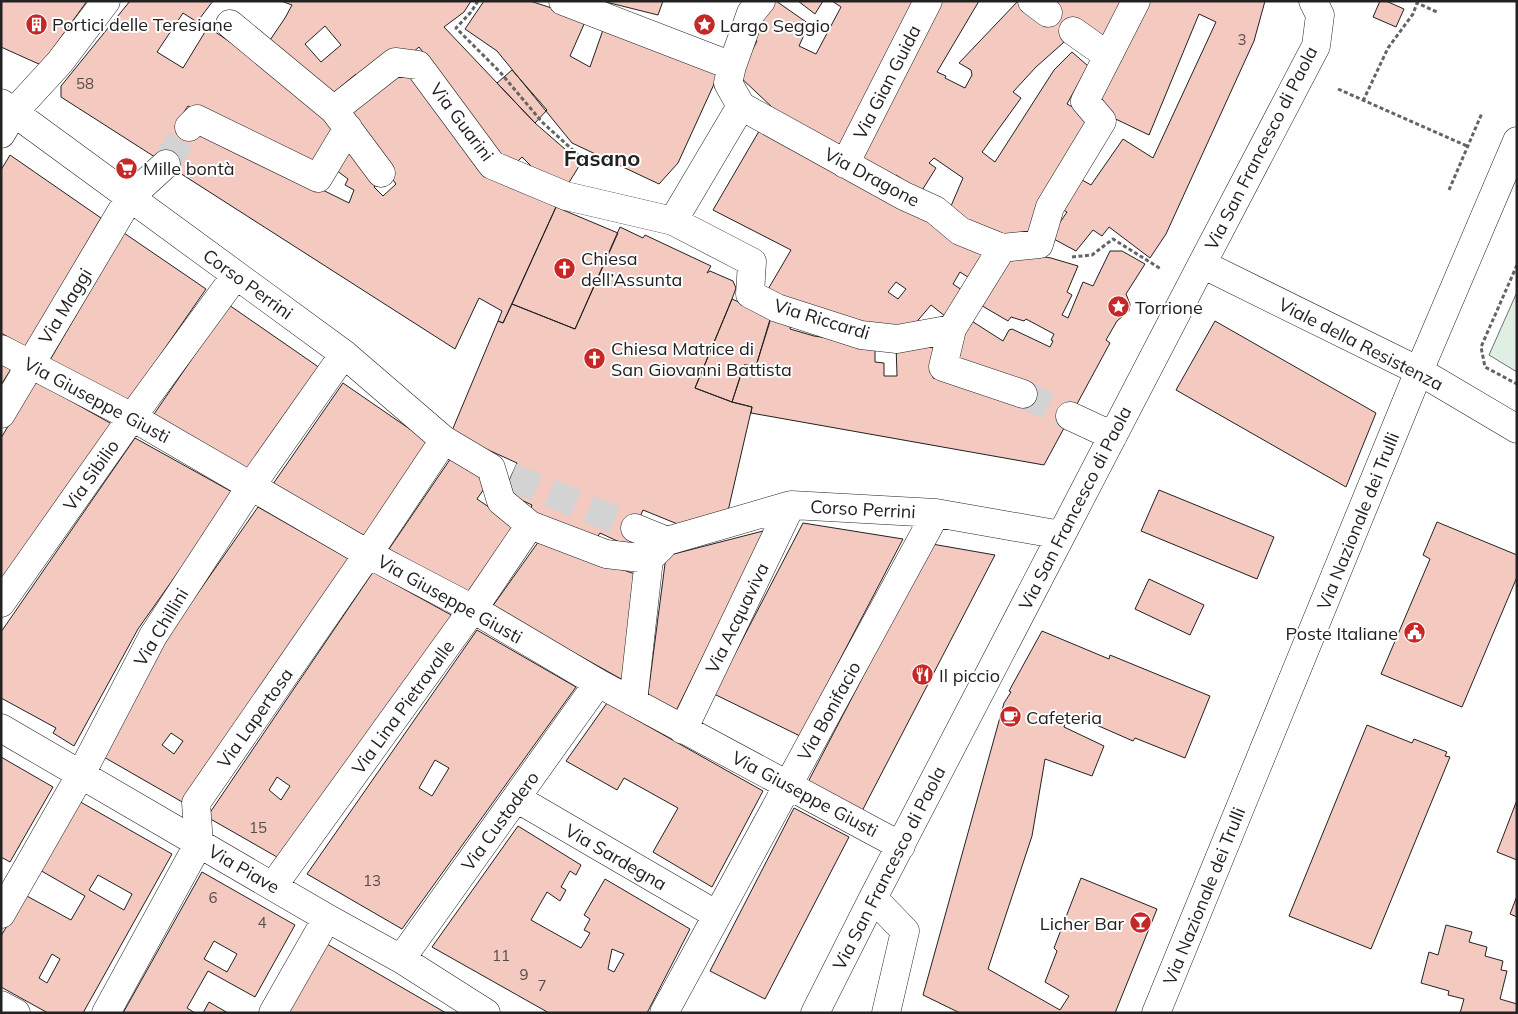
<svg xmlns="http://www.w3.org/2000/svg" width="1518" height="1014" font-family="Mulish,sans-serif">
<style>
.green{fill:#e0efe3;stroke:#6f6f6f}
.building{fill:#f3c9c0;stroke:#222;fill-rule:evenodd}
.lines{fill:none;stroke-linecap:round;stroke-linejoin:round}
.minor-tunnel{stroke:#d3d3d3;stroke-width:28;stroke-dasharray:28 14;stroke-linecap:butt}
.minor-casing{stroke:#222;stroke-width:29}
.tertiary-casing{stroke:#222;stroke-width:29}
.path{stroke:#646464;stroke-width:3;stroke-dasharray:4 2.5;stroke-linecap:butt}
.minor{stroke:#fff;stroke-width:28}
.tertiary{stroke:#fff;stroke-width:28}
.labels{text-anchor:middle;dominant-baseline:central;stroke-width:4;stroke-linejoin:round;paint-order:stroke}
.number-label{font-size:15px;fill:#564c4a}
.poi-label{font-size:18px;fill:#222;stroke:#fff;text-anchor:start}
.street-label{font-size:18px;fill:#222;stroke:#fff}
.district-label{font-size:22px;font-weight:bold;fill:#222;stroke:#fff}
</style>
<rect width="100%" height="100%" fill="#fff"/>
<path class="green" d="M1517 292V372L1489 355Z"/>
<path class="building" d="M1 1H87L41 65 1 47Z
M130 1H213L197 22 183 13 157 52 183 68 208 27 308 95 339 130 315 170 188 106 178 121 256 163 258 158 349 203 354 190 345 185 348 179 332 167 348 140 379 181 374 187 383 196 396 184 345 113 406 69 479 171 556 207 503 323 498 321 502 311 479 298 455 349 61 97V86Z
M281 1H471L464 12 444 27 535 123 581 163 565 189 532 167 522 157 512 167 427 68 430 61 419 47 406 58 359 79 356 74 326 99 268 43 285 18 292 5ZM325 26 341 45 321 62 305 44Z
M484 1H530L561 11 585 22 570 56 590 67 604 27 720 71 678 163 659 184 572 143 497 51 465 29Z
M602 1H663L658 15Z
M774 1H776L809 24 799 46 816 54 841 7 832 1H920L842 153 791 125 739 76 757 41 750 36Z
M798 1H823L815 14Z
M939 1H979L937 72 946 76 945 78 965 88 972 75 971 70 959 63 1018 1H1125L1106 43 1076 28 1063 43 1036 67 1013 92 1021 98 982 152 995 162 1054 70 1072 52 1088 66 1067 104 1091 117 1028 236 1007 243 948 213 963 178 934 158 929 163 936 168 921 192 896 175 889 183 853 160Z
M1143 1H1265L1254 41 1166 234 1150 258 1109 227 1102 236 1093 230 1076 251 1050 237 1067 212 1058 207 1075 176 1091 185 1123 139 1153 158 1216 22 1199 14 1149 135 1101 112 1098 102Z
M1380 1H1386L1404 9 1396 27 1373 17Z
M512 70 547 110 535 123 497 83Z
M762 126 950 226 989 251 974 281 960 272 953 284 968 294 950 320 931 305 908 332 868 326 767 291 791 250 713 210ZM896 282 906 289 898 299 888 292Z
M10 155 101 218 26 347 1 333V170Z
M556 207 618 233 575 329 512 304Z
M620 227 643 238 645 235 711 266 707 273 710 271 733 281 736 288 732 299 695 388 732 402 752 407 728 511 680 525 643 510 628 546 600 533 597 538 534 516 531 508 532 505 504 492 517 463 451 433 498 321 503 323 512 304 575 329Z
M124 233 206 289 127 403 50 360Z
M1010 251 1051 258 1078 266 1067 292 1072 295 1062 315 1068 318 1083 282 1093 286 1110 251H1122L1145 264 1126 294 1130 304 1129 311 1117 321 1106 340 1110 343 1044 465 751 413 752 407 732 402 744 365 756 366 771 318 791 323 790 329 814 336 875 345V362L884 363V376H897L896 344 938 342 933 378 966 382 951 360 967 318 1003 341 1009 330 1012 329 1050 347 1053 341 1051 340 1054 334 1026 319 1024 321 1011 317 1008 321 979 304Z
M732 299 771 316 756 366 744 365 732 402 695 388Z
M229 305 320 368 249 471 152 417Z
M1215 321 1376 413 1346 487 1176 390Z
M1 364 11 369 1 385Z
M35 381 112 424 1 583V438Z
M343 383 430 443 365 536 273 484Z
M135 438 234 493 138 629 74 746 53 733 56 728 1 698V632Z
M451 458 488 483 477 499 517 526 470 594 389 549Z
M1159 490 1274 537 1257 579 1141 531Z
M258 507 349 559 184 803 102 756 165 640ZM171 733 183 741 174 754 162 745Z
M1437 522 1517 555V577L1462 707 1381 674 1430 559 1423 555Z
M803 523 903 539 800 736 714 694Z
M763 531 764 533 676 711 648 695 666 556Z
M539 541 635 574 623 680 492 607Z
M932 544 995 555 861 813 807 784Z
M373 572 453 616 284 861 207 817ZM277 777 290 786 281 800 269 790Z
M1149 579 1204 605 1190 635 1135 609Z
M477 630 576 687 402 929 307 874ZM435 760 449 768 432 796 419 788Z
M1042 631 1109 659 1110 655 1210 696 1185 758 1135 738 1133 741 1069 713 1064 727 1104 746 1092 776 1045 759 1032 836 988 969 1060 1010 1069 996 1045 982 1057 951 1054 948 1081 878 1157 909 1115 1013H960L923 995 1004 703 1011 692 1009 691Z
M607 703 763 791 712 887 653 852 678 808 624 778 617 790 566 761Z
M1367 725 1412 743 1414 739 1447 752 1445 756 1450 757 1371 949 1289 916Z
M1 757 53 787 10 862 1 857Z
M77 800 172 854 83 1013H48L1 987V936L25 895 71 920 85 896 38 869ZM98 875 132 894 124 910 89 890ZM52 954 60 959 47 983 39 978Z
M1517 800V860L1497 852Z
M794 808 849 837 765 999 710 971Z
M518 826 581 865 576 875 570 871 561 887 566 890 560 901 547 892 531 920 581 948 590 933 584 930 590 919 584 915 605 879 690 929 647 1013H549L432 947ZM612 949 624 954 614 972 608 969Z
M202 872 295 925 255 997 208 971 187 1008 195 1013H123ZM214 941 237 954 227 972 204 959Z
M1517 896V917L1510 914Z
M1446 925 1472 932 1469 942 1487 947 1485 956 1503 961 1501 970 1507 971 1500 999 1517 1004V1013H1460L1464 999 1448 995 1449 991 1421 983 1429 952 1438 955Z
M327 944 446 1013H287Z
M209 1002 228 1013H203Z"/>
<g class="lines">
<path class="minor-tunnel" d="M166 164 189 127
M1023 394 1070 416
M511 477 635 528"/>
<defs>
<path id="minor" d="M563 1 732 66
M1032 1 1048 13
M230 24 334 110 381 173
M1073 31 1108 56
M1 103 344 354 444 440 491 468 501 501 530 525 606 554 649 559 667 541 791 505 936 513 1061 535
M741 106 904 196 935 210 960 231 1002 248 1039 244 1050 207 1102 121 1085 101 1136 1
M741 106 728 83 732 66 751 13 761 1
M334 110 395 62 418 65 492 165 566 196 673 221 752 262 750 294 777 308 861 335 897 339 952 329
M189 127 197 119 318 178 348 128
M1 134 14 112 60 62 106 1
M845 164 928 1
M673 221 741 106
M1002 248 952 329 943 367 1023 394
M1202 264 1419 371 1517 429
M1 349 132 417 368 554 473 609 598 683 901 846
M1 414 130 197 166 164
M1070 416 1113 436
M635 528 667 541
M1 603 132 417 236 275
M633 702 649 559
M1 728 327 918 401 959 486 1013
M683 730 791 505
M516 798 717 915
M273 886 473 609 530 525
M873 898 905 931 886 1013
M1 914 81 774 153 636 251 486 344 354
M401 959 598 683
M1 1005 16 1013
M106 1013 199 843 196 803 368 554 444 440
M273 1013 327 918
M664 1013 936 513
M815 1013 873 898 1202 264 1316 46 1320 15 1313 1"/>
<path id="tertiary" d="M1156 1013 1419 371 1517 141"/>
</defs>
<use href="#minor" class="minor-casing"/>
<use href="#tertiary" class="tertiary-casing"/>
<path class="path" d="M478 1 471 12 456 28 500 72 542 122 587 163 585 166
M1338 89 1467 146
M1363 101 1388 48 1413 14 1417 3 1437 12
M1449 190 1482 113
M1072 257 1092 255 1113 239 1161 269
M1517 265 1481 347 1485 367 1517 384"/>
<use href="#minor" class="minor"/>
<use href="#tertiary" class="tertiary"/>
</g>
<defs>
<symbol id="building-disc" viewBox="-11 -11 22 22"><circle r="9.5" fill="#c62828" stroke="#fff"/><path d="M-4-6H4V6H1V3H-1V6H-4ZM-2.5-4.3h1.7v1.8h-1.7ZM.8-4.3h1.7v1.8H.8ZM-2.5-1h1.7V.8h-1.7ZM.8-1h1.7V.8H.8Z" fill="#fff"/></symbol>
<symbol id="sight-disc" viewBox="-11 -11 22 22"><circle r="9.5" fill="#c62828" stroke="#fff"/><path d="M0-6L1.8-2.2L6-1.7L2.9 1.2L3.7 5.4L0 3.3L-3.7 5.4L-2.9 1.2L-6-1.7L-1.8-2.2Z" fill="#fff"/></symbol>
<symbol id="supermarket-disc" viewBox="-11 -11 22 22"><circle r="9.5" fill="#c62828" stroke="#fff"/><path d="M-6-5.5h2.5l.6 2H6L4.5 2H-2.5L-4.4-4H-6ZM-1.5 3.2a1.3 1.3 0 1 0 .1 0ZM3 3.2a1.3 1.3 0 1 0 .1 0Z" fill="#fff"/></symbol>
<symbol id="church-disc" viewBox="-11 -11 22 22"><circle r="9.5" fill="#c62828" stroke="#fff"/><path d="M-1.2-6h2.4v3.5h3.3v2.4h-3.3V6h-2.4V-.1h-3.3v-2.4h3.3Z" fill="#fff"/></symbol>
<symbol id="civic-disc" viewBox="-11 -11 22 22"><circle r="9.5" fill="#c62828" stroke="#fff"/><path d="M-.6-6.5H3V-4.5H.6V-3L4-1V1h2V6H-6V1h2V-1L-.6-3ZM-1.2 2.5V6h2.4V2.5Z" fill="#fff"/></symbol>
<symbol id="restaurant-disc" viewBox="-11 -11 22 22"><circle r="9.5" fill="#c62828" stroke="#fff"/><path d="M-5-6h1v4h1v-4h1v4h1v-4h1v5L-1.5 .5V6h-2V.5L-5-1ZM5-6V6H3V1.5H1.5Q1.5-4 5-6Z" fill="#fff"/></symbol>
<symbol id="cafe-disc" viewBox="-11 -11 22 22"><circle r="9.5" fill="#c62828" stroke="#fff"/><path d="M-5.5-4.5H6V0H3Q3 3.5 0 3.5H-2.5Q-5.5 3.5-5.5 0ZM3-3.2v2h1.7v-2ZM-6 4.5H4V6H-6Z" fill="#fff"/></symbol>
<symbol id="bar-disc" viewBox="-11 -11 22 22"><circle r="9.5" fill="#c62828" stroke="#fff"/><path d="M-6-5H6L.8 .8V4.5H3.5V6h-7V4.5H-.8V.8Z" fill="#fff"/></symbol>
</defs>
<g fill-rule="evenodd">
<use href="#building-disc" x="24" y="12" width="25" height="25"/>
<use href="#sight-disc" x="692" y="12" width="25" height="25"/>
<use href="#supermarket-disc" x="114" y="156" width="25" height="25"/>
<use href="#church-disc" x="552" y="256" width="25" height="25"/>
<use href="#sight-disc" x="1106" y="294" width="25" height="25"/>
<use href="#church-disc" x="582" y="346" width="25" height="25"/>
<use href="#civic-disc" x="1402" y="620" width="25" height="25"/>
<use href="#restaurant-disc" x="910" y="662" width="25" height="25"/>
<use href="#cafe-disc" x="998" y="704" width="25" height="25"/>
<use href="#bar-disc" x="1128" y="910" width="25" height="25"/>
</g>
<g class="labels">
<g class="number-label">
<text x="1242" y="39">3</text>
<text x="85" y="83">58</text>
<text x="258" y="827">15</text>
<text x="372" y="880">13</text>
<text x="213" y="897">6</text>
<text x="262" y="922">4</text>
<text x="501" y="955">11</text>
<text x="524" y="974">9</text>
<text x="542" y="985">7</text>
</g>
<g class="poi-label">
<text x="52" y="24">Portici delle Teresiane</text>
<text x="720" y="25">Largo Seggio</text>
<text x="143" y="168">Mille bontà</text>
<text x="581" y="258">Chiesa<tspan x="581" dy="21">dell’Assunta</tspan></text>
<text x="1135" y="307">Torrione</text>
<text x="611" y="348">Chiesa Matrice di<tspan x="611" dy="21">San Giovanni Battista</tspan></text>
<text x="1398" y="633" text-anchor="end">Poste Italiane</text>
<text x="939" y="675">Il piccio</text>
<text x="1026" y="717">Cafeteria</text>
<text x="1124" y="923" text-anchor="end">Licher Bar</text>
</g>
<g class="street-label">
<text transform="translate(887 82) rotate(-63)">Via Gian Guida</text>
<text transform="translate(462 122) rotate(53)">Via Guarini</text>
<text transform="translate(1261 148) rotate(-63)">Via San Francesco di Paola</text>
<text transform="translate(872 177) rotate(28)">Via Dragone</text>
<text transform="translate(248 284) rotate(36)">Corso Perrini</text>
<text transform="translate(65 306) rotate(-59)">Via Maggi</text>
<text transform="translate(822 319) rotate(17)">Via Riccardi</text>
<text transform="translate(1361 344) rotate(27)">Viale della Resistenza</text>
<text transform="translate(97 400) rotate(28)">Via Giuseppe Giusti</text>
<text transform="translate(91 475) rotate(-55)">Via Sibilio</text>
<text transform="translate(1075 508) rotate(-63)">Via San Francesco di Paola</text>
<text transform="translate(863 509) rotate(3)">Corso Perrini</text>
<text transform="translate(1358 521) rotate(-68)">Via Nazionale dei Trulli</text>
<text transform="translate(450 599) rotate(29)">Via Giuseppe Giusti</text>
<text transform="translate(737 618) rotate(-64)">Via Acquaviva</text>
<text transform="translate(161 627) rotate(-59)">Via Chillini</text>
<text transform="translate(403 707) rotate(-54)">Via Lina Pietravalle</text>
<text transform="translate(829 711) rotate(-61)">Via Bonifacio</text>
<text transform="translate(255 718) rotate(-55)">Via Lapertosa</text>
<text transform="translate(805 794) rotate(28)">Via Giuseppe Giusti</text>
<text transform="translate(500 821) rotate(-54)">Via Custodero</text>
<text transform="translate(616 857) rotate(30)">Via Sardegna</text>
<text transform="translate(889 868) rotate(-63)">Via San Francesco di Paola</text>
<text transform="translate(244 869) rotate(30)">Via Piave</text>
<text transform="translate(1204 896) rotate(-68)">Via Nazionale dei Trulli</text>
</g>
<g class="district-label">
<text x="602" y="158">Fasano</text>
</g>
</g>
<rect width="1518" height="1014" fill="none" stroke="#222222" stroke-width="5"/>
</svg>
